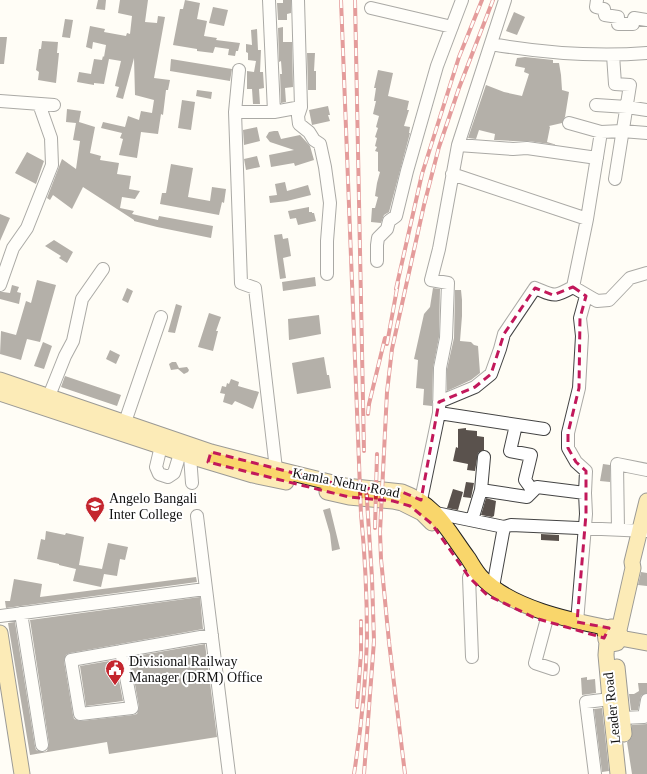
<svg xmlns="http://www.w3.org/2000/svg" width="647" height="774" font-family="Georgia,serif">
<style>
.building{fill:#5a524d}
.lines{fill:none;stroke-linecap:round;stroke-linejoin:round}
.minor-casing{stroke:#444;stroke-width:14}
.major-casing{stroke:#222;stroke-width:17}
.minor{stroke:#fff;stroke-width:12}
.major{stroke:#f9d66b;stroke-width:15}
.rail-casing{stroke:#c4262e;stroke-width:4}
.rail{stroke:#fff;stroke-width:2.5;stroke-dasharray:8;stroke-linecap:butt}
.marked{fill:none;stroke:#c2185b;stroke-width:3;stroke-dasharray:8 5;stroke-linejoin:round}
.labels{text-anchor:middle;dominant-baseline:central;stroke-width:4;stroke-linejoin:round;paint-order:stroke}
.street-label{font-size:14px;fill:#111;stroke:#fff}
.poi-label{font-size:14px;fill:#111;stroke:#fff;text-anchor:start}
</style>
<rect width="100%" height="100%" fill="#fffdf5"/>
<path class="building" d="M98 0H106L105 10 96 9Z
M120 0H148L145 22 157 23 158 16 165 17 154 78 170 80 168 90H166L163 115 161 114 158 134 141 132 137 158 119 155 123 139 120 138 122 133 101 128 103 122 125 127 128 116 139 120 141 111 152 113 154 100 135 95 134 58 123 99 116 97 119 87 115 86 121 61 109 59 104 84 94 83V85L77 82 79 72 91 74 94 59 102 60 103 56 104 57 106 45 93 42 92 49 86 47 90 26 105 29 104 32 126 36 127 33 130 34 132 16 118 13Z
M185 0 200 3 197 19 207 21 204 36 217 38 216 40 240 43 238 51H236L235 56 228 55 229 49 215 47 213 53 197 51V49L173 45 180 9H183Z
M283 0H291V13L287 14V20H278L277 3H283Z
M213 7 228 10 224 26 209 23Z
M514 12 525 17 517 35 506 31Z
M65 19 73 20 70 38 62 37Z
M283 27V42H292L293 87 285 88 286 102 281 103 280 74H282L281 61 279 62 278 28Z
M257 29 258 50H261L260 72H263L264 88 259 89 260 104H253L252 89H247V71L254 72 256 61 248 60V53L246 52V44L252 45 251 30Z
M0 37H7L4 64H0Z
M42 41 58 42 57 53H59L56 83 38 80 39 72 36 70 39 49H41Z
M307 53H315L314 71H316V90H308Z
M525 57 553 60V63H559L561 75 562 90 569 92 565 117 562 123 549 126 550 127 547 142 557 145 528 141H513L494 140 495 134 479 130 476 139 468 138 486 85 504 92 522 96 529 74 524 72 525 68 515 66 517 58Z
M171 59 232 69 230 81 170 71Z
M378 70 393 73 388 96 409 101 407 110H409L404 126 410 127 409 133H410L389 212 384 215 381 223 371 222 372 208H375L378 197 375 196 377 183 380 172 378 171V152L375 151 377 147 375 146 377 138 375 137 378 128 376 127 379 116 373 114 376 101H374L376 88H374Z
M197 90 212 92 211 99 196 96Z
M182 100 195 102 191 130 178 128Z
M328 106 330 115H328L330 121 312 125 309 110Z
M67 109 81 111 79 122 95 127 90 153 101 156 100 160 119 163 117 174 131 176 129 189 140 191 135 199 122 197 120 208 134 211 132 214 158 220 159 216 213 226 211 238 157 227 134 221V220L83 187 72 209 53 195 50 200 47 198 62 159 76 169 80 141 73 140 76 123 66 122Z
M257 127 260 141 244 145 243 130Z
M274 131H278L281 139 300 135 310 146 314 160 295 166 294 163 271 167 269 155 294 150 270 142 266 137 269 132Z
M27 152 44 161 36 184 15 173Z
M257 156 260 167 246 170 244 159Z
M171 164 193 168 188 197 210 201 212 187 226 189 224 203 222 202 219 215 160 204 162 193H166Z
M285 182 287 191 308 185 311 195 287 201 270 203 269 196 277 195 275 184Z
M309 207V212H312V213H314L316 221 298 225 296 218 290 219 288 211Z
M0 214 10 218 0 241Z
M282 234 283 239 288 238 291 256 283 258 286 278 280 279 274 235Z
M54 240 73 252 67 263 59 258 61 256 45 246Z
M315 277 316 286 283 291 282 282Z
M37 280 56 285 40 342 27 339 21 360 0 354 1 331 16 335 26 301 31 303Z
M12 285 19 287 17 292 21 293 19 304 0 299V292H3L10 293Z
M127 288 133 291 128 303 122 300Z
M433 288 440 289 439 337 433 368 432 406 423 405 424 389 416 388 418 360 414 359 424 314 430 307Z
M455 290H461L462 300V316L460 341 471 342 474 345 478 346 480 373 471 380 447 391V369L454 338Z
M176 304 182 306 175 333 168 332Z
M209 313 221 317 216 331H218L213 351 198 347Z
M319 315 321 334 289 340 288 319Z
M43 342 52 346 44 369 34 366Z
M110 350 120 355 116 364 106 359Z
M324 357 327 375H329L331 388 297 394 292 363Z
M172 362H176L179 368 187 367 189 370 188 372 184 374 178 369 171 370 169 364Z
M65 376 121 395 117 406 61 387Z
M231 379 239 382 238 386 259 392 253 409 235 401 232 405 223 402 225 394 220 393 222 386 226 387 227 383 229 384Z
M466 428V430L477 431V436L484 437V450L478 453 475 471 467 470 468 464 453 461 456 447 458 448V429Z
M603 464 610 465V482L600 481Z
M466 482 474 483 471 498 463 497Z
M453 489 463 492 458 510 447 508Z
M486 498 496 501 494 516 492 517 481 515Z
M330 508 340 549 332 551 330 534 323 510Z
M46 531 65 535 66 533 84 537 79 565 102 569 108 543 128 547 125 560 120 559 117 576 104 574 101 587 73 581 76 569 59 565V564L37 559 41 539 45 540Z
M541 534 559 535V541L541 540Z
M641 572 647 573V586L638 585Z
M196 577 197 582 6 608 5 601H10L14 579 42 584 40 597Z
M200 597 203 629 70 653 66 655 64 661 73 715 74 719 81 721 133 715 137 714 139 707 130 657 205 644 217 737 109 754 107 742 30 755 8 623 15 622 35 746 36 750 43 752 47 751 49 744 30 620Z
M115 660 123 701 86 706 80 666Z
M587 677V680L595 679 596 693 582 695 581 678Z
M638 683H647V693L641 696 638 710H631L629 694H634L639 691Z
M602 708 609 771 602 772 594 709Z
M647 724V774H632L627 742 632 737V725Z"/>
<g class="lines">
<defs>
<path id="minor" d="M269 0 274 112
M597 0 596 7 604 9 605 15 618 17V24H633L634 18 647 20
M371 8 452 27
M491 44C543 53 595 57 647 53
M613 55 615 84 630 85 615 179
M239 70 235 112 241 283 255 288 276 469
M0 101 54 105
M596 105 627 107 647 110
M301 107 298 116 299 124 309 132 314 140 320 144 325 167 330 203 327 241V274
M235 112H274L301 107 298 0
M569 123 601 132
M458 145 513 149 527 148 597 158
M452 174 587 219
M377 261V245L378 238 387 229 389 221 396 216 407 171 437 66 462 0
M0 285 13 248 27 228 52 165 51 138 39 104
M573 287 587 219 601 132 622 131 647 133
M49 396 65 356 73 341 82 299 103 269
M439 402 475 387 491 374 500 349 504 334 535 288C555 296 553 298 573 287L597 301 609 300 630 278 647 273
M439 413 544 429
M125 422 161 317
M516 425 510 451 531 455 525 480 533 491
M161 446 156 467 159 474 168 477 174 473 183 444
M190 456 192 483
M484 457 481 490 527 497 537 487 585 493
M421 500 439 413 440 368 446 338 448 283 431 280 439 249 458 145 505 0
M436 513 504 527 511 525 647 531
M197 516 229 774
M472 520 481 490
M618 529 617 464 647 470
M469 577 472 657
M493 587 504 527
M21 613 42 745
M0 616 205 589
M546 622 535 663 553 669
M577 622 586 514 585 493 586 471 576 462 568 448V433L579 388 582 336 580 318 586 296
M121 651 132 708 80 714 71 660 212 635
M622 718 644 717 647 700
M595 774 586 702 610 699"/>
<path id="major" d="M0 380 211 452 276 469 345 486 402 492C437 505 447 530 468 558 472 564 476 572 482 578 512 608 568 620 609 628L611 627 617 628 621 636 617 643 612 644 606 640 605 632 609 628
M0 393 190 456 253 475 286 482
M327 492 349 497 393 501 402 503 422 513 432 523
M619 630 633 568 632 562 647 501
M0 633 22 774
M620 638 647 643
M607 642 606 655 610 699 618 774
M617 667 624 734"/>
</defs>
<use href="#minor" class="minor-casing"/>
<use href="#major" class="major-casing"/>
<use href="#minor" class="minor"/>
<use href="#major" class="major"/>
<defs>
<path id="rail" d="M341 0 361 514C365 555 367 596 367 637 366 683 361 729 354 774
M355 0 364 451
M396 289 422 174 459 57 482 0
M387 344 398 283
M368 414 369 404 385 338
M375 528 377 454
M357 707 361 653V621
M364 774 374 641 372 578 366 485
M405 774 389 642 381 559 380 532 387 392 392 349 424 205 439 147 459 88 493 0"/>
</defs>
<use href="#rail" class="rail-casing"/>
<use href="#rail" class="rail"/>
</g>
<path d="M0 0H647V774H0ZM573 287 586 296 580 318 579 388 568 433V448L576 462 586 471V514L577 622 609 628 604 638 535 618 487 595 469 577 432 524 410 506 393 501 349 497 208 462 211 452 345 486 402 492 421 500 439 402 475 387 491 374 504 334 535 288 553 295Z" fill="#fffdf5" fill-opacity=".55" fill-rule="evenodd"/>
<path class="marked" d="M573 287 586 296 580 318 579 388 568 433V448L576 462 586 471V514L577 622 609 628 604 638 535 618 487 595 469 577 432 524 410 506 393 501 349 497 208 462 211 452 345 486 402 492 421 500 439 402 475 387 491 374 504 334 535 288 553 295Z"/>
<defs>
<symbol id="school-pin" viewBox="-11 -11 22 30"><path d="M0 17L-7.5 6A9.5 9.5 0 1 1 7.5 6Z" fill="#c4262e" stroke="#fff"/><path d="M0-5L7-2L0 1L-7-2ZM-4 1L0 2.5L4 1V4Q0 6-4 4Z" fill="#fff"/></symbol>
<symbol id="civic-pin" viewBox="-11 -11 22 30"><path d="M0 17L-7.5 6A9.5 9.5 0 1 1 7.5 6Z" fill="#c4262e" stroke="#fff"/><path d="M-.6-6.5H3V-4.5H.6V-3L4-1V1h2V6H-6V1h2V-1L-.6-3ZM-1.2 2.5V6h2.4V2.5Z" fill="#fff"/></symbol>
</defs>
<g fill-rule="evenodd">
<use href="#school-pin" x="84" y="495" width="22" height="30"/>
<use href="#civic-pin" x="104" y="658" width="22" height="30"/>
</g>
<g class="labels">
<g class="street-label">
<text transform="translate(346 483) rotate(11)">Kamla Nehru Road</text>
<text transform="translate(612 708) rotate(-96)">Leader Road</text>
</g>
<g class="poi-label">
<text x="109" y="498">Angelo Bangali<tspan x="109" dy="16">Inter College</tspan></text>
<text x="129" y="661">Divisional Railway<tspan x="129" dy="16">Manager (DRM) Office</tspan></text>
</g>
</g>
</svg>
